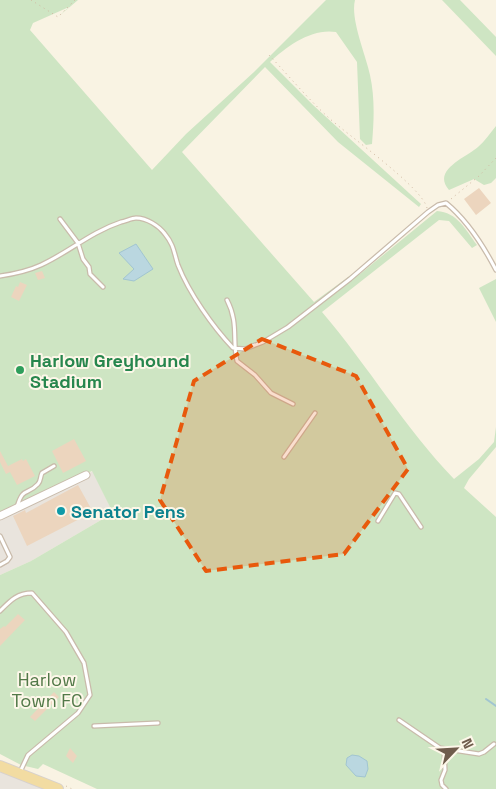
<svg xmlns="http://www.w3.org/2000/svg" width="496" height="789" font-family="'Space Grotesk',sans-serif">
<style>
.industrial{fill:#e9e4dd}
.green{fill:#cee5c3}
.water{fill:#bad7e0;stroke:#a1c5d1}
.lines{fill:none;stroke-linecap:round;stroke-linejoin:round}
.stream{stroke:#a1c5d1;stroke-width:2}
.building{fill:#ecd5be}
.service-casing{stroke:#c9bbab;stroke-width:5.5}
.minor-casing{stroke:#c9bbab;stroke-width:9}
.primary-casing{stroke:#d7d1cd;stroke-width:12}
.path{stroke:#d0b8a1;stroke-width:1;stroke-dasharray:1 4;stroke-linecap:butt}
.service{stroke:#fff;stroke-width:3}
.minor{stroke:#fff;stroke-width:7}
.primary{stroke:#f2dca2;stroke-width:10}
.marked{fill:#e8590c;fill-opacity:0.2;stroke:#e8590c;stroke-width:4;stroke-dasharray:10 6;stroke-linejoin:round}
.leisure-dot{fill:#2e9e5b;stroke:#fdf7e9;stroke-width:2}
.culture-dot{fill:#0f9aa8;stroke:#fdf7e9;stroke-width:2}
.labels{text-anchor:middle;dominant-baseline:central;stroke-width:4;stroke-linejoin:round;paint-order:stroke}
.leisure-label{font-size:18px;font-weight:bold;fill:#27864d;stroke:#fdf7e9;text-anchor:start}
.culture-label{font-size:18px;font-weight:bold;fill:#0d838f;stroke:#fdf7e9;text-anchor:start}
.park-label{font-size:18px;fill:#527948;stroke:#fdf7e9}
</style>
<rect width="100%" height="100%" fill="#f9f3e3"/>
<path class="industrial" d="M93 471 113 513 31 561 0 575V516Z
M0 770 49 789H0Z"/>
<path class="green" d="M0 0H78L58 17 69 7 33 23 30 30 152 170 186 134 254 72 326 0H355C350 19 366 55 370 75 375 98 374 120 372 144L366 145 360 139 357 62 336 32C312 28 287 46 270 62L313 105 421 204 419 207 338 142 265 67 182 152 314 302 355 272 360 274 437 211C457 212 466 230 477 245L472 248 449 221 439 220 322 312C368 366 405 428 454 479L479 459 494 442 496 427V447L469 479 464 488 496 517V789H97L43 764 38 769 21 765 0 754V575L31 561 113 513 92 471 0 516Z
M442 0H460L496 37V56Z
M496 126V178L491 183 484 185 474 179 449 190C431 170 467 157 478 147 485 141 490 133 496 126Z
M496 279V322L479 288Z"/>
<path class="water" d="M136 244 153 269 134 281 123 279 134 269 119 253Z
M352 755 359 756 367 761 368 769 365 777 356 776 346 765 347 758Z"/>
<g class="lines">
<path class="stream" d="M486 699 496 706"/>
</g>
<path class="building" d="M479 188 491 203 476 215 464 199Z
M42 271 45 278 38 280 35 273Z
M20 282 27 285 19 301 11 297 16 286 18 287Z
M74 439 86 461 63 473 52 451Z
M0 451 8 466 22 459 23 461 26 459 35 476 17 485 10 472 6 474 0 462Z
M78 485 93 512 27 546 13 516 25 510 26 513Z
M18 614 25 620 0 646V629L4 626 5 627Z
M54 692 59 697 35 721 30 717Z
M70 748 77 756 73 763 66 756Z"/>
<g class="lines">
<defs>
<path id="service" d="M60 219 78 243 83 259 89 267 90 274 103 287
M0 276C14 274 28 271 41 265 69 252 91 232 121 222 126 221 132 218 136 218 147 218 159 226 165 234 174 245 174 253 178 265 189 293 213 327 233 348L245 349 263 342 288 327 350 279 428 212 438 205 446 203C468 221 483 245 496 270
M227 300C239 323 232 340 237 361L255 375 271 393 293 404
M284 457 315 413
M17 507C23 486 27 496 38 484 41 481 40 477 42 473L54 466
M378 521 395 493 399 494 421 527
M0 536 10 557 7 561 0 565
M0 611C10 601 17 593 32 593L66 632 84 663 90 695 78 713 28 755 20 772
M399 720 440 748 479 754 484 752 494 744
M94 726 158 723
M444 749 445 770 441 780 442 785 446 789"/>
<path id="minor" d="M0 516 86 475"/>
<path id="primary" d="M0 766 58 789"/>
</defs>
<use href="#service" class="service-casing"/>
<use href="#minor" class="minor-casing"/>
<use href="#primary" class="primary-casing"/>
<path class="path" d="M31 0 58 17 75 0
M269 55C289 76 308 99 329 118 349 136 422 187 427 208
M451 199 479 176 496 158
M66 786 72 789"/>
<use href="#service" class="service"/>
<use href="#minor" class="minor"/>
<use href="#primary" class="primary"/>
</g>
<path class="marked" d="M262 339 356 376 408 469 344 554 206 571 160 500 194 381Z"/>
<circle class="leisure-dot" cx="20" cy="370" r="5"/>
<circle class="culture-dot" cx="61" cy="511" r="5"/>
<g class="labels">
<g class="leisure-label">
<text x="30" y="360">Harlow Greyhound<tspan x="30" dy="21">Stadium</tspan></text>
</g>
<g class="culture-label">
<text x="71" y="511">Senator Pens</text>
</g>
<g class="park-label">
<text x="47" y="679">Harlow<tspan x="47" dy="21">Town FC</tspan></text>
</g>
</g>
<g transform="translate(456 749) rotate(65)" stroke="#fdf7e9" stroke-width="4" paint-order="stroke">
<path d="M0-4L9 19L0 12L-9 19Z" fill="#6f5c4c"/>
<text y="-8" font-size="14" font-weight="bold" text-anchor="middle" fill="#6f5c4c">N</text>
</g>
</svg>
